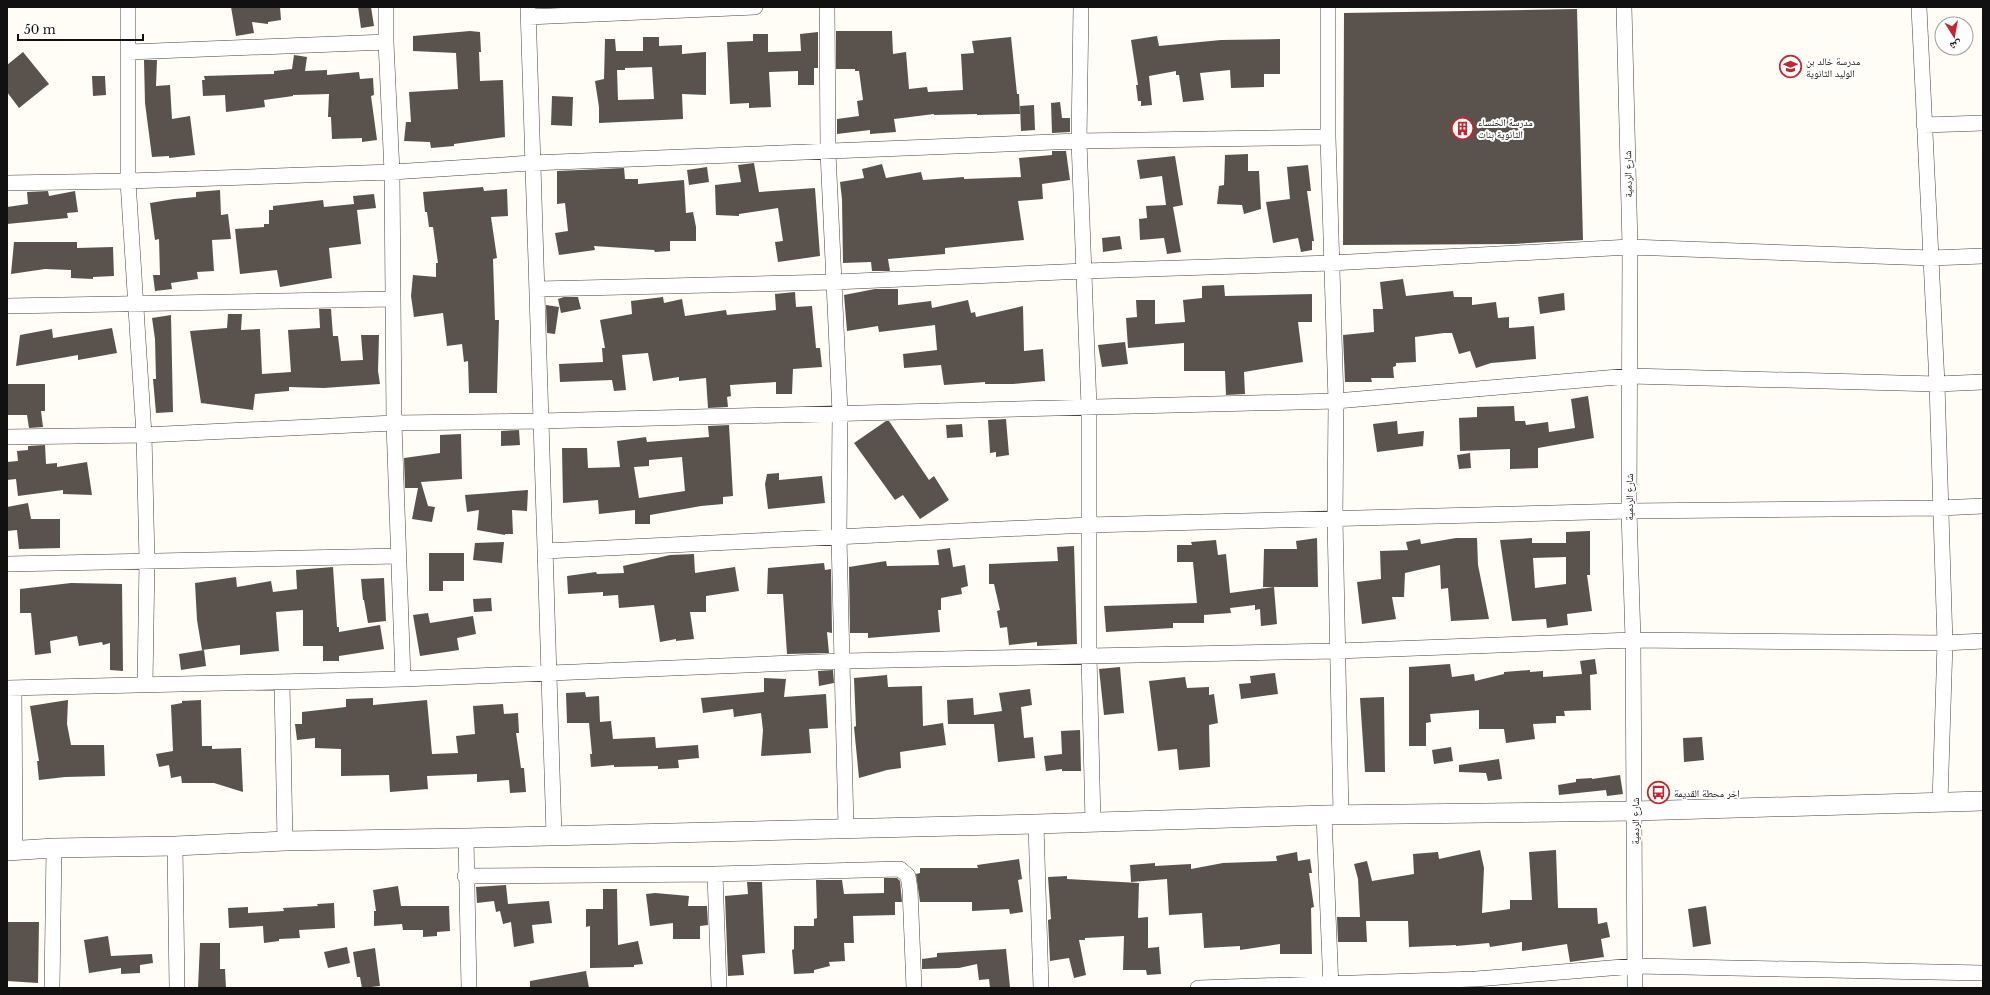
<svg xmlns="http://www.w3.org/2000/svg" width="1990" height="995" font-family="'Libre Baskerville','Noto Naskh Arabic',serif">
<style>
.building{fill:#5a524d;fill-rule:evenodd}
.lines{fill:none;stroke-linecap:round;stroke-linejoin:round}
.minor-casing{stroke:#444;stroke-width:16}
.tertiary-casing{stroke:#444;stroke-width:20}
.minor{stroke:#fff;stroke-width:15}
.tertiary{stroke:#fff;stroke-width:19}
.labels{text-anchor:middle;dominant-baseline:central;stroke-width:4;stroke-linejoin:round;paint-order:stroke}
.poi-label{font-size:10px;fill:#111;stroke:#fff;text-anchor:start}
.street-label{font-size:10px;fill:#111;stroke:#fff}
</style>
<rect width="100%" height="100%" fill="#fffdf5"/>
<path class="building" d="M231 7H280L281 20 268 22V24L252 22 254 33 236 36Z
M358 7H371L374 26 361 28Z
M1577 9 1583 240 1513 244 1343 245 1344 13Z
M470 31 480 32 481 52H479L480 81 503 80 505 137 454 144V146L431 148 430 142 404 141 406 122H411L409 92 458 89 456 53 413 51V36Z
M836 31H892L893 54 906 52 909 89 927 87 928 92 963 90 961 54 974 53 972 41 1011 37 1017 94H1019L1020 114 977 115V114L934 115V114L894 119 896 132 870 134V130L837 134V119L859 116 857 101 863 100 859 71H855V69H836Z
M818 32V68H814V85H798V71L769 72 771 107 749 108V103L730 104 727 42 753 41V34H768V52L801 51 800 34Z
M1157 36 1159 46 1221 40 1280 39V74H1264V87L1231 88 1230 70 1200 73 1204 100 1183 102 1179 75H1176V71L1149 76 1152 105 1141 106V101H1138L1136 85H1138L1131 40Z
M643 37H659V46L682 45V54L706 52V95L682 94 683 119 599 123V107L595 81 604 79 605 39H615L616 51H643ZM652 67 654 99 618 100 617 70H625V68Z
M23 52 49 84 19 108 7 92V65Z
M294 55 307 57 305 71 327 70V75L359 72 360 79 373 78 374 95 371 96 377 140 362 142V138L332 139 331 117H328L329 94 293 95V96L264 100 265 107 226 112 225 95 203 96 202 80H205L204 76 274 74V71L292 69Z
M144 60H157L156 86 170 85 172 119 190 116 195 155 169 158V156L152 157 145 103Z
M92 76H105L106 95 93 96Z
M552 96 573 97 572 126 551 125Z
M1060 102 1062 118H1070V132L1052 133 1051 103Z
M1034 105 1035 130 1021 131 1020 106Z
M1052 151H1066L1070 180 1042 184 1043 199 1018 201 1024 240 945 248V254L888 259 890 271H872L871 262 843 263 842 199 840 182 864 178 862 169 882 164 886 178 921 172 923 180 964 177V179L1021 177 1019 158 1052 155Z
M1248 154V171H1259L1261 209 1244 214 1242 205 1217 204 1219 186 1224 185 1225 155Z
M1175 156 1183 205 1173 207 1181 252 1167 254 1164 238 1140 240 1139 219 1147 218 1146 206 1166 205 1162 176 1140 179 1137 160Z
M754 163 759 192 815 188 820 256 778 262 775 242 783 241 778 208 739 214V216L716 215 715 185 741 182 738 165Z
M1308 165 1311 191H1307L1314 241H1312V250L1301 252 1298 238 1273 243 1266 202 1290 199 1287 167Z
M707 167 709 182 689 185 687 170Z
M624 168 625 179H638V184L684 180 686 213 693 212 696 227V241H670V251L655 252 654 250 594 246 595 250 559 255 555 233 568 231 565 203 557 204V171Z
M483 187 484 191 507 189 508 216 491 217 497 258 493 259 495 320H499L497 393H469L468 361 464 362 462 344 447 346 443 313 414 317 411 296 413 275 436 277V263H438L433 227H429L427 212H425L423 192Z
M220 190 221 215 228 214 231 239 212 240 214 271 197 272 198 279 171 283 172 289 155 291 153 275H160L159 239 155 240 150 203 174 199 196 197V192Z
M48 191 49 196 75 191 78 212 67 213 68 218 7 224V207L28 204 27 192Z
M374 194 376 208 357 210 361 244 329 248 332 278 280 287 277 270 240 274 235 229 264 227V224H269V210H273V206L323 200 324 207 354 204 353 196Z
M1120 236 1122 249 1103 252 1102 238Z
M14 242H77V248L113 247 114 276 93 277V279L71 278V270L45 269 11 274Z
M1403 279 1406 296 1453 291 1454 297H1472V305L1496 302 1498 318 1509 317V328L1534 326 1536 359 1491 363 1476 368 1470 351 1459 354 1452 333H1444L1415 337 1416 362 1396 363V366L1393 367 1394 378H1371L1372 382H1345L1343 335 1374 332 1373 309H1383L1380 282Z
M1224 285 1225 296 1312 294V322H1298L1303 362 1244 372 1245 394 1226 395 1225 371H1184V343L1128 348 1126 318 1137 317 1136 300H1155V324L1185 322 1183 300 1202 298V286Z
M875 289H898V305L931 301 932 308 968 300 971 313 975 312 976 317 1023 306 1024 351 1043 349 1045 381 1013 384H985V382L944 385 941 365 904 368 903 354 937 350 935 325 879 332 878 326 847 331 844 295Z
M795 292 796 307 812 306 816 348H820L822 367 793 369 792 394H776V382L730 385 731 396 727 397 728 407 708 408 706 378 679 381V377L653 381 648 353 622 355 626 390 614 391 612 380 560 382 559 364 603 362 602 348H605L600 320 632 314 631 301 663 297 664 303 682 299 685 316 726 310 727 315 776 310 775 294Z
M1564 293 1565 310 1540 314 1538 297Z
M564 297H578L581 309 561 313 558 299Z
M546 305 559 307 555 334 547 333Z
M319 309H331L333 336H338L341 361 363 360 361 335H379L378 371 380 384 324 388 289 387V391L255 394 253 410 201 403 190 331 227 328 228 314H242L241 330 260 329 262 374 291 372 288 330 320 328Z
M171 315 173 412 156 413 153 379H156L155 339 152 318Z
M112 328 117 353 78 360V355L16 366 20 335 52 329 53 338Z
M1125 342 1128 364 1102 367 1098 345Z
M7 384H45V411H41L43 427 29 428 27 415H7Z
M1588 396 1594 438 1538 448V468L1510 469V449L1460 451 1459 418 1477 417V407L1514 406 1515 421H1525L1526 425 1548 422 1549 432 1575 428 1571 399Z
M1006 419 1009 455 996 457V452L990 453 988 420Z
M886 421H889L929 480 934 476 949 500 920 519 903 495 895 500 854 443Z
M1397 421 1398 434 1424 431 1423 446 1377 452 1373 424Z
M962 424 963 437 947 438 946 425Z
M729 425 733 496 723 497V504L701 506 650 515V524H635V510L599 514 598 500 563 503 562 448H587L588 468 620 467 617 441 646 437 647 442 709 437 708 426ZM682 457 685 491 639 498 634 467 649 466V460Z
M519 430 520 445 501 446V431Z
M461 434 462 479 421 482 428 506 435 507 432 522 412 519 418 488H405L404 458 440 453V435Z
M45 445 46 464 57 463V467L87 462 92 495 63 494V490L18 496 16 479 7 480V462L18 461 17 451 28 450V446Z
M1470 453 1471 468 1459 469 1457 455Z
M779 473V480L822 476 825 503 768 509 765 484 767 474Z
M528 490 527 511 512 510 513 534H505V535L477 530 479 510 467 512 465 495Z
M28 503 31 519H60V548L19 549 17 530 7 531V507Z
M1590 531V575H1587L1592 611 1567 614 1568 625 1547 628 1546 619 1512 621 1500 540 1532 538V543H1566V532ZM1566 557V584L1535 588 1533 558Z
M1317 538 1318 587H1263L1264 549H1297L1296 541Z
M1456 538H1477L1478 565 1489 619 1451 621 1448 588 1441 589 1440 565 1405 573 1404 597H1392L1396 619 1362 624 1357 582 1381 579 1380 551 1408 550 1406 542 1420 539 1421 544Z
M1216 540 1218 555 1226 554 1230 593 1274 587 1277 624 1261 626 1260 609 1255 610V605L1230 608 1231 613 1204 615V623H1173V628L1106 632 1104 606 1197 603 1193 562H1177V545H1192L1191 542Z
M504 542 502 563 473 560 475 543Z
M1074 546 1077 644 1037 646V642L1009 645 1007 627 1000 628 997 611 1000 610 994 584H989V564L1058 561 1057 547Z
M950 548 953 567 965 565 968 586 961 588 962 594 941 598V610H938L940 632 868 638V633H850L849 567 886 561 887 566 939 565 937 550Z
M429 553H464V581H443V591H429Z
M694 554 695 573 735 567 739 591 706 596V612H690L694 639 676 641V639L660 642 654 605 619 608 618 595 603 596V592L568 594 567 576 596 572 597 574 624 573 623 566 670 555Z
M824 563 825 570 831 569 832 633 827 632 829 653 787 654 783 594H767L768 568Z
M333 567 337 627H339V632L380 625 384 649 339 656V661H323V646H303V610L276 612 279 651 240 655V645L202 650 197 620 195 583 236 577 237 587 271 581 273 592 297 589 296 570Z
M384 578 386 621 368 623 364 600H363L361 579Z
M71 583 122 584 123 671 110 670V643L103 645 102 642 79 646 77 636 50 641 51 653 35 655 31 613H20V589Z
M491 598 492 611 474 612 473 599Z
M428 613 430 623 473 616 476 634 457 638 459 650 420 656 413 615Z
M204 650 206 666 181 670 179 654Z
M1595 659 1597 674 1590 675 1591 710 1564 711 1565 716H1556V723L1533 724 1535 739 1506 743 1504 729H1479V710L1430 714 1431 722 1426 723V746H1409V667L1450 664 1452 677 1474 674 1475 681 1504 674V672L1530 670V672L1543 671V677L1582 674 1580 661Z
M1120 667 1124 713 1104 715 1099 669Z
M833 670 834 683 819 686 818 671Z
M1275 673 1278 694 1241 699 1239 684 1251 683 1250 676Z
M887 675 888 687 922 686 923 726 943 723 946 745 900 752 901 768 887 770 859 778 854 727 856 726 854 678Z
M1185 677 1187 688 1209 687V695L1214 694 1218 723 1209 725 1210 767 1179 770 1177 749 1158 751 1149 681Z
M764 678 786 679 784 697 826 694 828 728 809 729 811 753 761 756 763 730 761 713 734 717 733 709 703 713 701 698 764 692Z
M1030 689 1032 705 1021 707 1024 738 1033 737 1035 758 998 762 994 724H948L947 700 973 698 974 715 1002 711 999 693Z
M585 692 586 697 599 696 600 722 611 721 613 739 655 737 656 748 698 745 699 758 678 760 679 768 658 769V766L614 767V765L591 767 590 754H592L589 723H592H567L566 693Z
M1384 697 1385 772H1365L1360 698Z
M373 698V705L427 700 432 754 458 753 456 736 475 734 473 706 503 704 504 714 518 713 519 733H516L521 768H524L526 792 510 793 509 780 477 782V774L427 776 428 789 390 792 389 775 341 776V749L315 748V738L297 740 295 724H302V712L346 707V699Z
M68 700 67 724 71 745H104L105 776 65 777 39 780 37 761H39L30 706Z
M201 700 202 746H212V749L241 748 243 792 214 783H182L181 776 171 778 169 765 159 767 156 754 173 751 171 705 182 703V701Z
M1080 730 1081 771H1062V769L1046 771 1044 756 1062 754 1061 731Z
M1702 737 1704 760 1684 762 1683 738Z
M1451 747 1453 761 1434 764 1432 750Z
M1499 759 1502 779 1488 781 1486 773 1459 772V765Z
M1620 775 1623 794 1607 796 1606 790 1559 795 1558 785 1576 782V779L1592 778V779Z
M1480 850 1484 868 1482 913 1510 909V900H1532L1529 852 1556 850 1558 908H1597L1598 924 1607 922 1610 937 1601 939 1604 957 1570 962 1567 944 1522 951V942L1490 947 1489 943 1456 946V945L1409 947 1408 921H1366L1367 942H1338L1337 917H1360L1358 879 1354 864 1367 861 1372 881 1414 874 1413 854 1438 852 1439 859Z
M1297 852 1298 861 1310 859 1312 873H1309L1314 907 1311 908 1312 954H1280V944L1240 950V946L1204 948 1202 913 1169 915 1167 879 1131 882 1130 865 1155 863V866L1191 864V869L1223 863 1277 861 1276 856Z
M1019 859 1022 879 1018 880 1023 912 1010 914 1009 909 972 911V902H920L916 874 920 873V868H978L977 865Z
M1067 876V879L1139 883 1138 918 1148 917V948L1159 947 1161 974 1147 975 1146 970H1123L1124 936 1085 938V940H1079L1086 975 1074 978 1069 958 1050 961 1048 920 1051 919 1048 877Z
M884 878H897L900 881 902 902H895V915L853 916 854 943H844L845 961 829 962 830 966 814 970V973L794 974 792 950 794 949V926H814V919L817 918 816 880H842L844 894 884 893Z
M747 882H762L765 953 742 955 744 975 728 976 725 896 748 894Z
M506 885 508 904 549 901 552 923 532 925 534 943 514 947 511 922 503 924 500 911 496 912 494 901 477 903 476 887Z
M398 886 401 906H449L450 931 437 932V936L423 937V930H403L402 924 374 926V911H376L373 890Z
M603 889H617L618 945 638 941 643 964 634 965V967L590 968V926L586 927V909H603Z
M655 893 689 896 688 906H707L708 925 700 926V939H673V923L650 926 646 894Z
M334 903 335 928 299 930 300 938 279 939V941L264 943 263 926 229 928 228 908 248 907V913L284 911 283 908 318 906 317 904Z
M1706 906 1711 944 1693 947 1688 909Z
M7 922H39L38 983 7 981Z
M108 936 111 956 152 954 153 963 140 965V973L121 974V968L89 973 84 940Z
M200 943H220V969H225L226 988H198Z
M347 947 350 963 328 968 324 952Z
M375 948 380 986 362 988 360 977H357L353 952Z
M1006 949 1010 987 990 988 989 979 979 980 977 964 959 968 922 969V959L937 957V953Z
M586 971 589 988H530V981Z"/>
<g class="lines">
<defs>
<path id="minor" d="M128 7V181L144 435 147 560 145 684
M386 7V42L392 172 394 423 403 679
M528 7 554 835
M827 7 828 152 840 413 839 537 846 828
M1081 7 1079 141 1089 407V655L1093 823
M1328 7V137L1336 401 1335 519 1341 815
M1624 7 1630 247 1629 511 1633 640 1635 988
M1919 7 1937 384 1945 643 1940 802
M528 17 755 7
M129 52 386 42
M1924 125 1983 123
M7 183 128 181 392 172 532 163 1079 141 1328 137
M537 289 834 282 1085 271 1331 263 1630 247 1931 258 1983 256
M7 306 393 299
M7 437 144 435 394 423 540 421 1336 401 1630 376 1937 384 1983 382
M545 551 1088 525 1629 511 1940 508 1983 506
M7 564 398 556
M282 682 285 841
M7 688 403 679 843 661 1337 651 1633 640 1945 643 1983 641
M14 688 15 851
M1324 815 1331 988
M1036 824 1041 988
M466 838 469 988
M175 846 177 988
M715 874 719 988
M465 876 715 874 900 869 908 876 910 889 914 988
M52 988 54 848
M1198 988 1476 979 1635 966 1983 973"/>
<path id="tertiary" d="M7 851 54 848 175 846 285 841 466 838 1036 824 1324 815 1635 811 1983 801"/>
</defs>
<use href="#minor" class="minor-casing"/>
<use href="#tertiary" class="tertiary-casing"/>
<use href="#minor" class="minor"/>
<use href="#tertiary" class="tertiary"/>
</g>
<defs>
<symbol id="school-ring" viewBox="-11 -11 22 22"><circle r="9.5" fill="#fff" stroke="#c4262e" stroke-width="1.5"/><path d="M0-5L7-2L0 1L-7-2ZM-4 1L0 2.5L4 1V4Q0 6-4 4Z" fill="#c4262e"/></symbol>
<symbol id="building-ring" viewBox="-11 -11 22 22"><circle r="9.5" fill="#fff" stroke="#c4262e" stroke-width="1.5"/><path d="M-4-6H4V6H1V3H-1V6H-4ZM-2.5-4.3h1.7v1.8h-1.7ZM.8-4.3h1.7v1.8H.8ZM-2.5-1h1.7V.8h-1.7ZM.8-1h1.7V.8H.8Z" fill="#c4262e"/></symbol>
<symbol id="bus-ring" viewBox="-11 -11 22 22"><circle r="9.5" fill="#fff" stroke="#c4262e" stroke-width="1.5"/><path d="M-5-6H5V4H4V6H2V4H-2V6H-4V4H-5ZM-3.5-4V0h7V-4ZM-3.5 1.2v1.5H-2V1.2ZM2 1.2v1.5H3.5V1.2Z" fill="#c4262e"/></symbol>
</defs>
<g fill-rule="evenodd">
<use href="#school-ring" x="1778" y="54" width="25" height="25"/>
<use href="#building-ring" x="1450" y="116" width="25" height="25"/>
<use href="#bus-ring" x="1646" y="780" width="25" height="25"/>
</g>
<g class="labels">
<g class="poi-label">
<text x="1806" y="61">مدرسة خالد بن<tspan x="1806" dy="12">الوليد الثانوية</tspan></text>
<text x="1478" y="122">مدرسة الخنساء<tspan x="1478" dy="12">الثانوية بنات</tspan></text>
<text x="1674" y="793">اخر محطة القديمة</text>
</g>
<g class="street-label">
<text transform="translate(1628 174) rotate(-91)">شارع الردمية</text>
<text transform="translate(1629 497) rotate(-90)">شارع الردمية</text>
<text transform="translate(1635 821) rotate(-90)">شارع الردمية</text>
</g>
</g>
<rect width="1990" height="995" fill="none" stroke="#111111" stroke-width="16"/>
<g transform="translate(1954 36) rotate(169)"><circle r="19" fill="#ffffff" stroke="#a0a0a0"/>
<path d="M0-3L7 15L0 10L-7 15Z" fill="#c4262e"/>
<text y="-6" font-size="11" font-weight="bold" text-anchor="middle" fill="#111111">ش</text>
</g>
<path d="M18 34v6h125v-6" fill="none" stroke="#111111" stroke-width="2"/>
<text x="24" y="34" font-size="12" fill="#111111" stroke="#ffffff" stroke-width="3" paint-order="stroke">50 m</text>
</svg>
